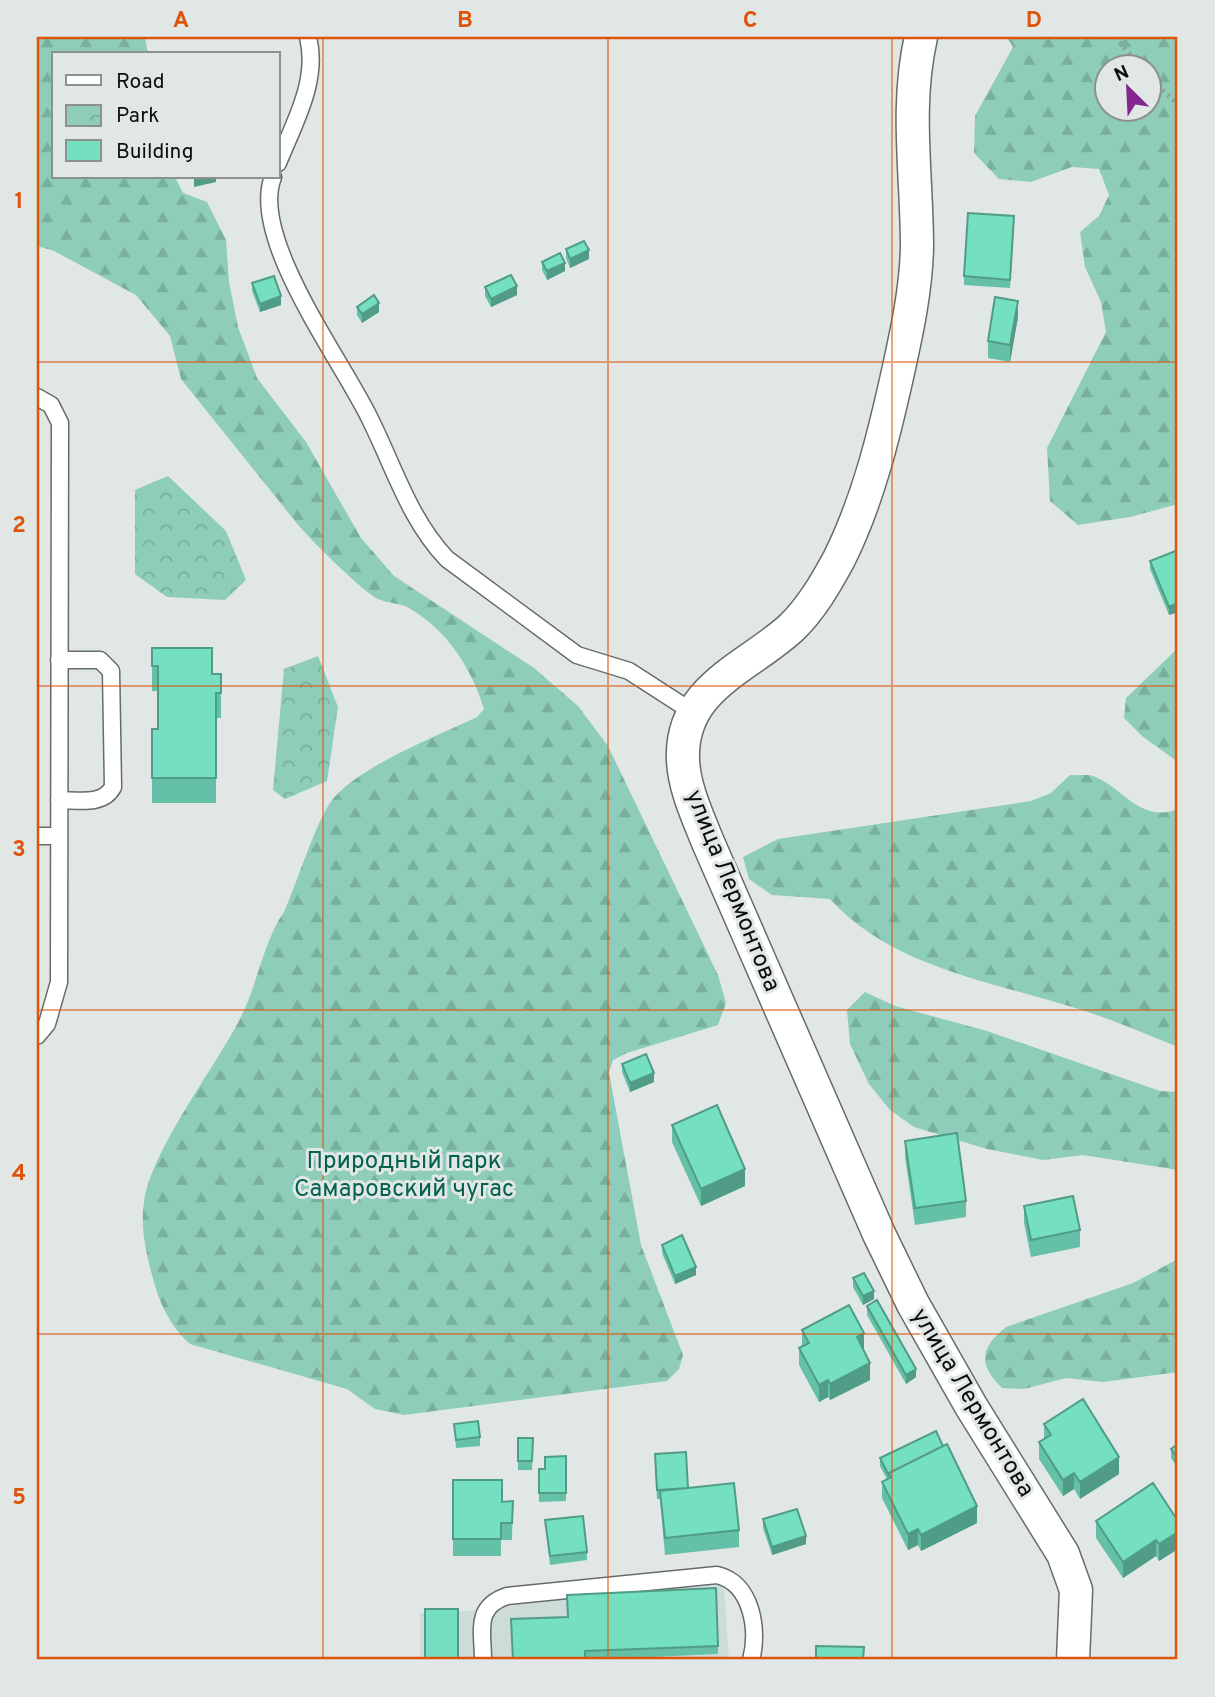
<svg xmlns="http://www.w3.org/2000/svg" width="1215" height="1697" font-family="Overpass,sans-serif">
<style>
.built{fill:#cddcd7}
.forest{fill:url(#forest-firs);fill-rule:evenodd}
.park{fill:url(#park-crowns)}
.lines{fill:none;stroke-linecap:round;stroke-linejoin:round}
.lane-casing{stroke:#676c6a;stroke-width:19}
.street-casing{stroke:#676c6a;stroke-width:35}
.path{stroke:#949897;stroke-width:4.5;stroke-dasharray:2 5;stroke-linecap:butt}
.lane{stroke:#fff;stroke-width:16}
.street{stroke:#fff;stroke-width:32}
.wall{fill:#64c0a6}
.shaded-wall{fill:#519c87}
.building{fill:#74dfc1;stroke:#519c87;stroke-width:2}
.grid{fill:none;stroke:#dd550c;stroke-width:2;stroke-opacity:0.55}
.labels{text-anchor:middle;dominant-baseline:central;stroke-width:6;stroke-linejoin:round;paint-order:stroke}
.street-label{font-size:24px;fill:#0c0e0e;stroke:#e1e7e5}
.park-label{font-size:24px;fill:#04624f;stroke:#e1e7e5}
.neatline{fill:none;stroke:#dd550c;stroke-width:2.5}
.grid-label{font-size:23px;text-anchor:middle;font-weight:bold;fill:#dd550c}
</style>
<defs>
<pattern id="forest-firs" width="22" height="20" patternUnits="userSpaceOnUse" patternTransform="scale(1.75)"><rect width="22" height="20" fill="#8dcdb9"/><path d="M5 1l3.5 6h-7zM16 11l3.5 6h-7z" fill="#78af9e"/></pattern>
<pattern id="park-crowns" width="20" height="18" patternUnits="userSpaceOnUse" patternTransform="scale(1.75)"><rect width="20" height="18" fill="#8dcdb9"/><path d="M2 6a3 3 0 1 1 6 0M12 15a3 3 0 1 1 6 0" fill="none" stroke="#78af9e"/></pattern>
</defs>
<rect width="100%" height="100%" fill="#e1e7e5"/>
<path class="built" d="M724 1586 729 1660H420V1613L492 1610 563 1594Z"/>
<path class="forest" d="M37 37H145L148 54H54V177H175L183 193 207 202 226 240 229 282 238 327 257 378 306 442 361 538 394 576 534 668 578 706 608 746 718 975 726 1003 718 1025 627 1053 613 1060 609 1073 641 1245 683 1355 679 1369 667 1381 404 1415 375 1409 347 1389 190 1344C169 1325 159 1302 152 1275 146 1251 140 1227 144 1202 151 1151 214 1069 240 1019 257 986 264 940 284 912 297 883 314 827 330 803 354 768 438 736 477 717L484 709C471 667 447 630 409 608 400 603 387 603 378 599 362 591 312 541 299 526L181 379 170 336 136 295 54 251 37 246Z
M1007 37H1178V504L1130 517 1078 525 1050 501 1047 448 1106 332 1101 302 1085 267 1080 232 1099 216 1109 195 1099 169 1072 167 1031 182 999 179 974 153 975 116 1013 47ZM1106 66H1148V108H1106Z
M1178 648V762L1142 736 1124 718 1126 698Z
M1070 775C1077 776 1087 774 1093 776 1123 787 1140 824 1178 809V1047C1148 1035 1118 1022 1088 1012 1001 983 894 970 830 899L772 895 749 879 743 857 778 839 1031 801 1051 793Z
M865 992 895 1006 987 1031 1160 1091 1178 1092V1170L1083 1155 1043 1160 987 1149 914 1127 890 1110 869 1084 850 1044 847 1010Z
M1178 1259V1372L1103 1382 1066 1378 1024 1389 1002 1388C977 1364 981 1347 1006 1327L1133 1283Z"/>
<path class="park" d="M168 476 226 531 246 580 225 600 167 597 135 574V490Z
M318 656 338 707 327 781 285 799 273 790 284 669Z"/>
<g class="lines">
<defs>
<path id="lane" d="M278 163C294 123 319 81 308 37
M273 177C249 238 343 362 370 419 394 467 409 519 447 559L577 655 629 671 691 711
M37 397 51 405 60 423 59 982 47 1024 37 1036
M59 800C77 800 103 806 113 787L111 671 100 660H59
M37 836H59
M483 1660C483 1631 474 1607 507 1596L717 1575C752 1583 759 1630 751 1660"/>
<path id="street" d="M921 37C905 107 917 176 917 247 916 290 907 331 898 372 884 435 868 501 839 559 826 583 811 609 791 628 746 669 680 688 683 760 684 787 697 815 707 840L879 1234 913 1304 971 1406 1063 1554 1076 1590 1073 1660"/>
</defs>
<use href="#lane" class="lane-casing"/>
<use href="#street" class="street-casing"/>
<path class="path" d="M1115 37 1140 66
M1148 75 1178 105"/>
<use href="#lane" class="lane"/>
<use href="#street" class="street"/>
</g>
<path class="wall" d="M1014 224 1010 288 964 285V276Z
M566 249 589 259 570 268 566 258Z
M542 262 565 271 547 280 542 270Z
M252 283 281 305 260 312 252 291Z
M485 287 517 295 491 307 485 296Z
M357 307 379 312 362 323 357 315Z
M1018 317 1010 362 988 358V341Z
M1178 550V612L1169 615 1150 569V561Z
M152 648 212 674H221V718H216V803H152V729H158V691H152Z
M622 1064 654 1082 630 1092 622 1072Z
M672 1125 745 1186 701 1206 672 1142Z
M905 1141 966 1201V1217L915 1225 905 1157Z
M1024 1206 1080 1230V1247L1031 1257 1024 1223Z
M662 1245 696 1275 675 1284 662 1253Z
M853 1278 874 1299 863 1305 853 1287Z
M867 1306 916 1377 906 1384 867 1315Z
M802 1330 864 1350 870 1380 830 1400 828 1397 819 1402 799 1365V1348L802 1347Z
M454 1424 480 1437V1446L456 1448Z
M1044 1424 1119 1474 1080 1499 1074 1489 1063 1496 1039 1459V1442L1044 1439Z
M518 1438H533L532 1470H518Z
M1178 1444V1468L1171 1458V1449Z
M566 1456V1501L539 1502V1469H545Z
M880 1458 977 1523 921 1551 918 1545 908 1550 882 1498V1482L887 1479 880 1466Z
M655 1463 739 1530V1547L665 1555 660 1499H657Z
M453 1480 502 1502 513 1501 512 1540H501V1556H453Z
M763 1519 806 1544 772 1555 763 1528Z
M545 1520 587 1552V1560L550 1565Z
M1096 1521H1178V1549L1159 1561 1156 1556 1123 1578 1096 1538Z
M716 1588 718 1654 585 1660 567 1617Z"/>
<path class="shaded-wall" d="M201 177H216V182L194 187V178Z
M589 250V259L570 268V259Z
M565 263V271L547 280V271Z
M517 286V295L491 307V299Z
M281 296V305L260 312V304Z
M1018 301V317L1010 362V345Z
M379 303V312L362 323V314Z
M1178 603V612L1169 615V607Z
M654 1073V1082L630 1092V1083Z
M745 1169V1186L701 1206V1189Z
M696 1267V1275L675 1284V1276Z
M874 1291V1299L863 1305V1296Z
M864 1333V1350L857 1337Z
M870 1363V1380L830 1400V1384Z
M916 1369V1377L906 1384V1375Z
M828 1380V1397L819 1402V1385Z
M1119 1457V1474L1080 1499V1482Z
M1074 1473V1489L1063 1496V1480Z
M977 1506V1523L921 1551V1535Z
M918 1529V1545L908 1550V1534Z
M1178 1532V1549L1159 1561V1544Z
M806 1536V1544L772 1555V1547Z
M1156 1540V1556L1123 1578V1562Z"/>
<path class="building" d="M968 213 1014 216 1010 280 964 276Z
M584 241 589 250 570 259 566 249Z
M560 253 565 263 547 271 542 262Z
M511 275 517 286 491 299 485 287Z
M274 276 281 296 260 304 252 283Z
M374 295 379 303 362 314 357 307Z
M995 297 1018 301 1010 345 988 341Z
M1178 550V603L1169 607 1150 561Z
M152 648H212V674H221V693H216V778H152V729H158V666H152Z
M646 1054 654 1073 630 1083 622 1064Z
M717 1105 745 1169 701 1189 672 1125Z
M957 1133 966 1201 915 1208 905 1141Z
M1073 1196 1080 1230 1031 1240 1024 1206Z
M682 1235 696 1267 675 1276 662 1245Z
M864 1273 874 1291 863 1296 853 1278Z
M877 1300 916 1369 906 1375 867 1306Z
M849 1305 864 1333 857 1337 870 1363 830 1384 828 1380 819 1385 799 1348 809 1343 802 1330Z
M1083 1399 1119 1457 1080 1482 1074 1473 1063 1480 1039 1442 1051 1435 1044 1424Z
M478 1421 480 1437 456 1440 454 1424Z
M936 1431 943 1446 889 1473V1476L880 1458Z
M518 1438H533L532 1461H518Z
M947 1444 977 1506 921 1535 918 1529 908 1534 882 1482 891 1477 889 1473Z
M1178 1444V1459L1171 1449Z
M686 1452 688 1488 657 1490 655 1454Z
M566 1456V1493H539V1469H545V1457Z
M453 1480H502V1502L513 1501 512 1523H501V1539H453Z
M734 1483 739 1530 665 1538 660 1491Z
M1153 1483 1178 1521V1532L1159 1544 1156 1540 1123 1562 1096 1521Z
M797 1509 806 1536 772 1547 763 1519Z
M583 1516 587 1552 550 1556 545 1520Z
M716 1588 718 1646 585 1651V1660H513L511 1619 568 1617 567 1595Z
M425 1609H458V1660H425Z
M816 1646 864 1647 863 1660H816Z"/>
<path class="grid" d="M323 37V1660M608 37V1660M892 37V1660M37 362H1178M37 686H1178M37 1010H1178M37 1334H1178"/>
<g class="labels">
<g class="street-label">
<text transform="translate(732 891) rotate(68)">улица Лермонтова</text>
<text transform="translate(972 1403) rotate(59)">улица Лермонтова</text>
</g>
<g class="park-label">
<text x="404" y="1162">Природный парк<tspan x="404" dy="28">Самаровский чугас</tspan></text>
</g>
</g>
<rect width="1215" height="1697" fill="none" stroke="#e1e7e5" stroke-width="77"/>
<rect x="52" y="52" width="228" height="126" fill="#e1e7e5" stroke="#8c908f" stroke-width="2"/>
<rect x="66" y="75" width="35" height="10" fill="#ffffff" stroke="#8c908f" stroke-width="2"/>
<text x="116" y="88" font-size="21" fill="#0c0e0e">Road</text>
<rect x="66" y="105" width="35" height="21" fill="url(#park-crowns)" stroke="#8c908f" stroke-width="2"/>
<text x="116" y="122" font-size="21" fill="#0c0e0e">Park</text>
<rect x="66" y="140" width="35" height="21" fill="#74dfc1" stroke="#8c908f" stroke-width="2"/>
<text x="116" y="158" font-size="21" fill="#0c0e0e">Building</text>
<g transform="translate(1128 88) rotate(336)"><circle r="33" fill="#e1e7e5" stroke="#8c908f" stroke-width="2"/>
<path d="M0-5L12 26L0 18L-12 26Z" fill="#862791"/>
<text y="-10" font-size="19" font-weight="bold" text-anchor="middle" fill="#0c0e0e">N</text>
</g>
<rect x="38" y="38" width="1138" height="1620" class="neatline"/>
<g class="grid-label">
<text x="181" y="27">A</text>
<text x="465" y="27">B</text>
<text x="750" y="27">C</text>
<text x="1034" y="27">D</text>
<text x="19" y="208">1</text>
<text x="19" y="532">2</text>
<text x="19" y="856">3</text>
<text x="19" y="1180">4</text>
<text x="19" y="1504">5</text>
</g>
</svg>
